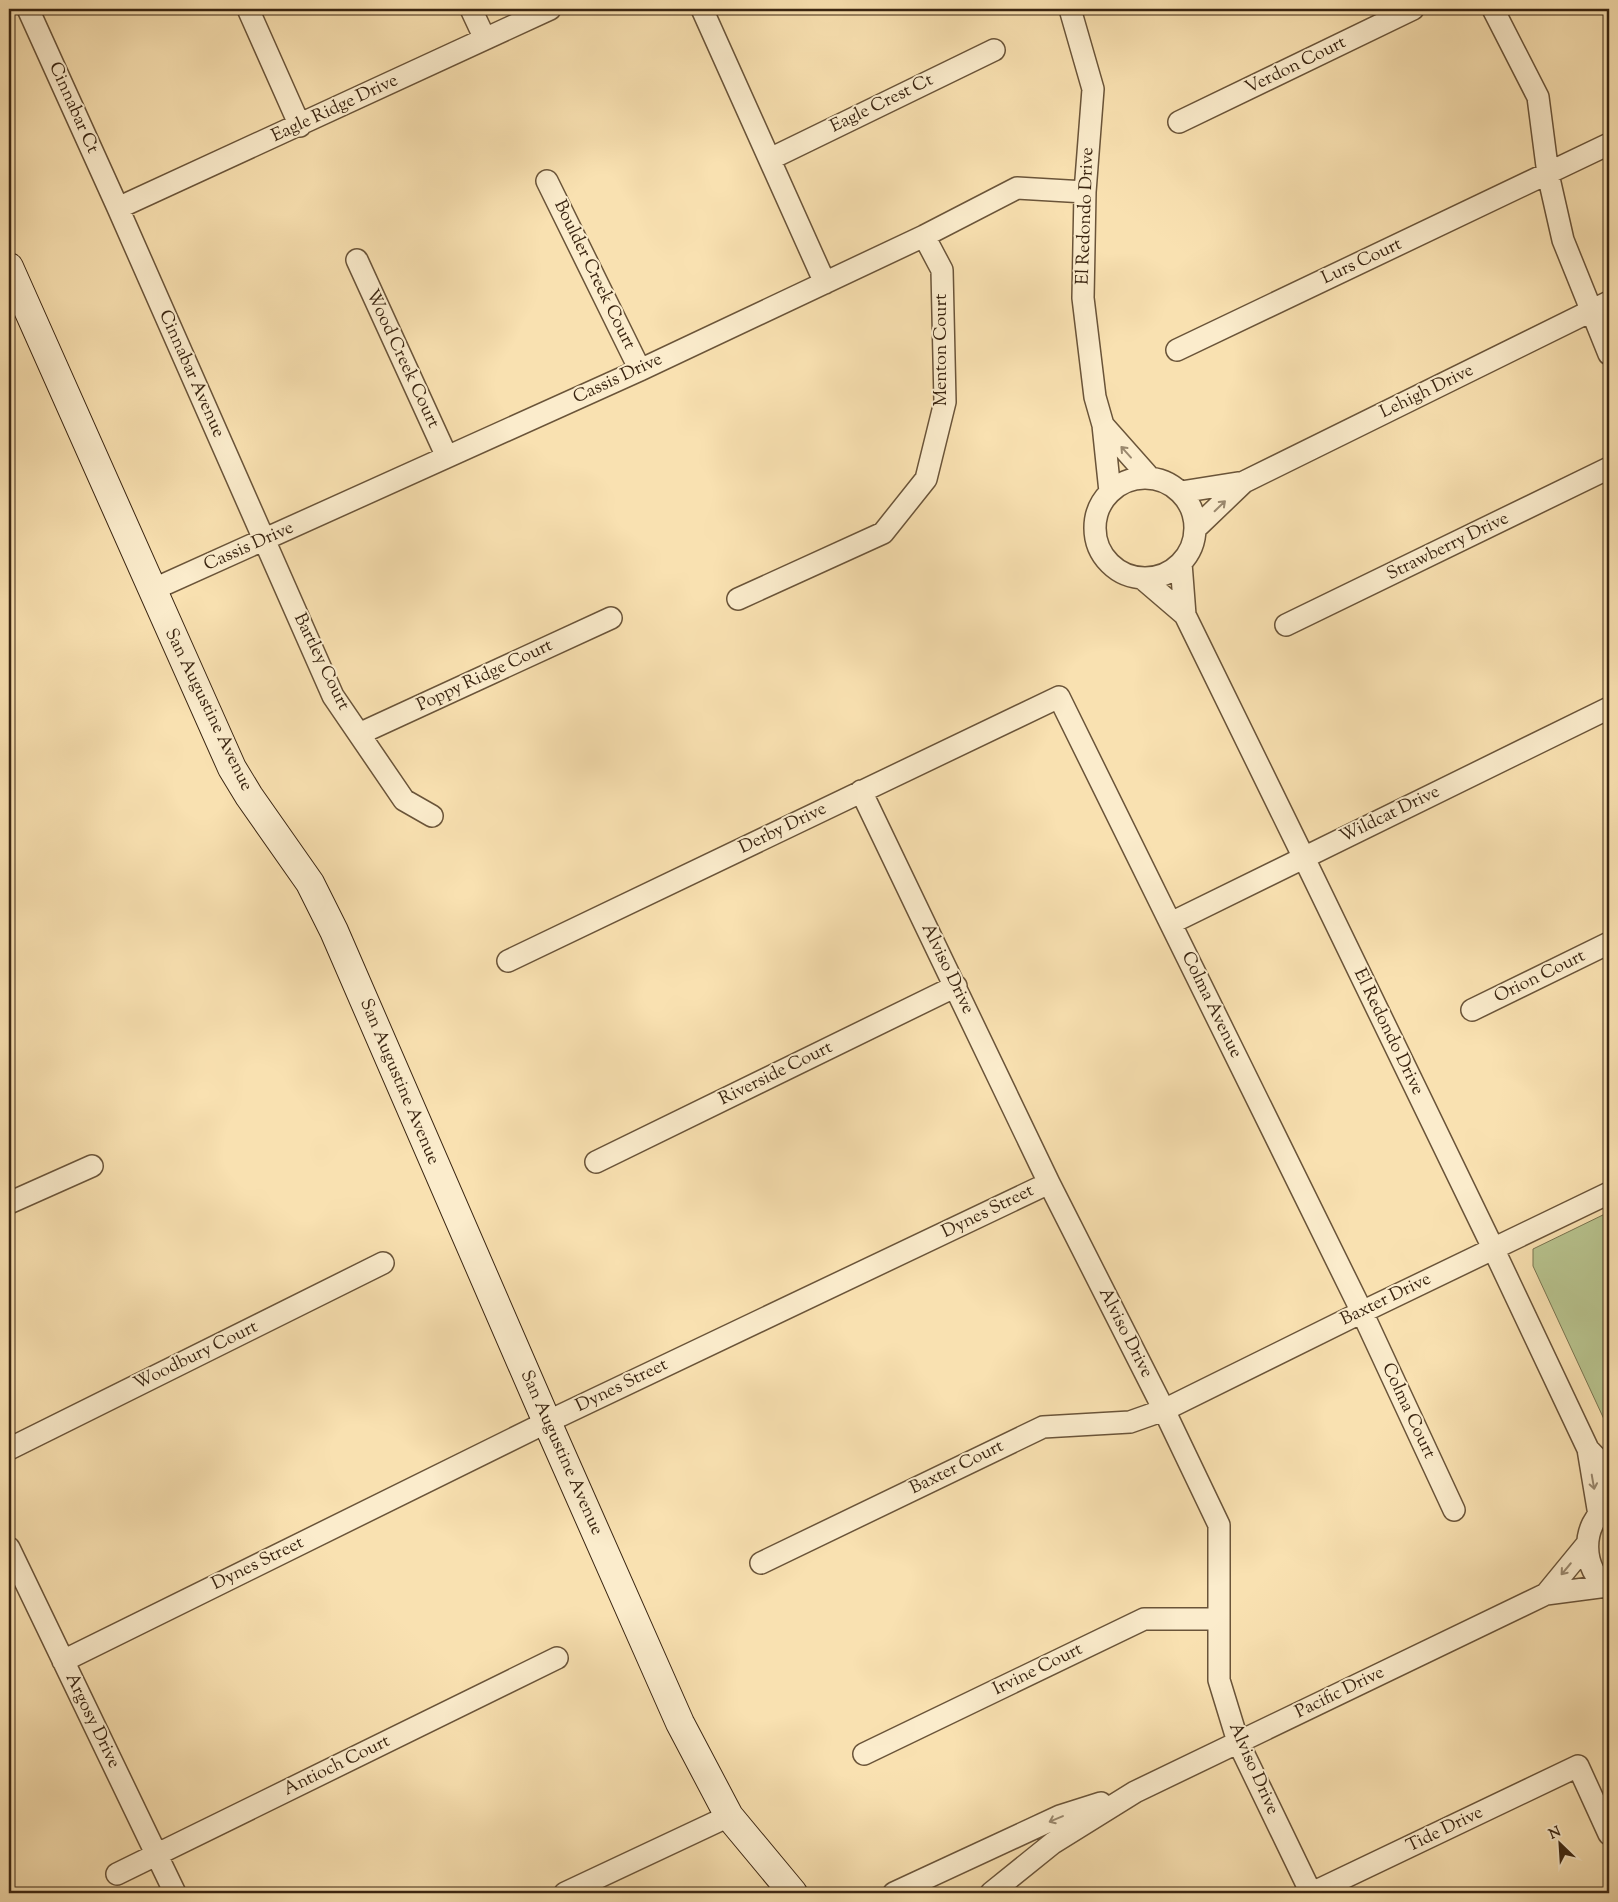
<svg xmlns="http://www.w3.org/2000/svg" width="1618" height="1902" font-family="'Sorts Mill Goudy',serif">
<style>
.green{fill:#b8c48f;stroke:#797450}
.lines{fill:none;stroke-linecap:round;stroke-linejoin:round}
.street-casing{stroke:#6a5439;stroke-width:24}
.secondary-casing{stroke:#3a2511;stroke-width:30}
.street{stroke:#fbeccc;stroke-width:21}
.secondary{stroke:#fbeccc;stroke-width:28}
.oneway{stroke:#9a886e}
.labels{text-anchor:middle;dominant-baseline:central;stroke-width:4;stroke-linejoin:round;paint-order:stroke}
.street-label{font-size:18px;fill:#3a2511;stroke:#fbeccc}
</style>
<rect width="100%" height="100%" fill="#f9e1b1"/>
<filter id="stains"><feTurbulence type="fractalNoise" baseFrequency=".004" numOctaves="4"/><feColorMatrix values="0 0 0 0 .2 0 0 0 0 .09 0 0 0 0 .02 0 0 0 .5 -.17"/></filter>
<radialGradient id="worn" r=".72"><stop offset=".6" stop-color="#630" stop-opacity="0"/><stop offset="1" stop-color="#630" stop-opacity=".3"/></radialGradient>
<path class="green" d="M1609 1212V1430L1533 1266V1249Z"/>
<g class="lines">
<defs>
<path id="street" d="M28 9 118 208 333 696 404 800 432 816
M248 9 300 126
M471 9 485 39
M702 9 825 283
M1070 9 1093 89 1085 192 1083 298 1095 397 1103 425 1110 492
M1493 9 1538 97 1548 174 1563 240 1609 354
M1179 122 1413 9
M770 159 994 50
M547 181 640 370
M118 208 550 9
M357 260 447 457
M1177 350 1609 144
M1103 425 1150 478
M1095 528a50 50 0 1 1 100 0a50 50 0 1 1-100 0Z
M1181 492 1244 482
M1195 529 1244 482 1609 302
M1181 563 1185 615
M1143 579 1185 615 1304 858 1493 1248 1588 1449 1599 1515
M152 590 640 370 924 236 1017 188 1085 192
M738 599 883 533 926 479 945 402 942 270 924 236
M1286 625 1609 468
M359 734 611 618
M861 791 1049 1183 1164 1410 1219 1525V1680L1238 1742 1311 1893
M1171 923 1609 708
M508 961 1059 697 1362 1312 1454 1510
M1472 1010 1609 943
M596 1162 956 986
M9 1203 92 1166
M9 1449 383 1263
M1588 1449 1609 1471
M1609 1506C1580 1523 1581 1571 1609 1588
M9 1548 175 1893
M761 1563 1043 1427 1130 1422 1164 1410 1362 1312 1609 1193
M1546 1594 1587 1544
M63 1661 547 1422 1049 1183
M864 1754 1144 1619H1219
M117 1874 557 1658
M565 1893 729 1816
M894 1893 1060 1816 1101 1803
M991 1893 1053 1843 1135 1792 1546 1594 1607 1586
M1312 1893 1578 1766 1609 1834"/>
<path id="secondary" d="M9 267 232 768 249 796 310 883 334 931 547 1422 680 1723 729 1816 793 1893"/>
</defs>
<use href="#street" class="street-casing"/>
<use href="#secondary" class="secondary-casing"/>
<use href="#street" class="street"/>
<use href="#secondary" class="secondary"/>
</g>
<defs><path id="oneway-shaft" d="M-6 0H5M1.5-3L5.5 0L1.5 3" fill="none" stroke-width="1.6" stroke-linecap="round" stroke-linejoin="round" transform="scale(1.25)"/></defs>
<g class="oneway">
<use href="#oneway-shaft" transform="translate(1126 452) rotate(-132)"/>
<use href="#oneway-shaft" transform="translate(1220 506) rotate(-44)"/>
<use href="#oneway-shaft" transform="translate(1593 1482) rotate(80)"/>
<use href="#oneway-shaft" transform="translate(1566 1569) rotate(130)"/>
<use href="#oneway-shaft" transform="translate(1056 1819) rotate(157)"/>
</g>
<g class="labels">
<g class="street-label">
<text transform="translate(1296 66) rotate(-26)">Verdon Court</text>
<text transform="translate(882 104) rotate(-26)">Eagle Crest Ct</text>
<text transform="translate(73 108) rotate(66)">Cinnabar Ct</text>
<text transform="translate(335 109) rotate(-25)">Eagle Ridge Drive</text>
<text transform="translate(1086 216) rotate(-88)">El Redondo Drive</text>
<text transform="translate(1362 262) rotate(-25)">Lurs Court</text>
<text transform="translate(594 275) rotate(64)">Boulder Creek Court</text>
<text transform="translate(942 350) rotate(-90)">Menton Court</text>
<text transform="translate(402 359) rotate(65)">Wood Creek Court</text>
<text transform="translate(191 374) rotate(66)">Cinnabar Avenue</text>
<text transform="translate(618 379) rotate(-25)">Cassis Drive</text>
<text transform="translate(1427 392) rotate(-26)">Lehigh Drive</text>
<text transform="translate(249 547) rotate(-24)">Cassis Drive</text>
<text transform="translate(1448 547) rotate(-26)">Strawberry Drive</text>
<text transform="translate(321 662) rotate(64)">Bartley Court</text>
<text transform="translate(485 676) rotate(-25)">Poppy Ridge Court</text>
<text transform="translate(208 710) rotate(64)">San Augustine Avenue</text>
<text transform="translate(1390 815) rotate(-26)">Wildcat Drive</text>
<text transform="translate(783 829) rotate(-26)">Derby Drive</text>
<text transform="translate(947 969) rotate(64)">Alviso Drive</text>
<text transform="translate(1540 977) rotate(-26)">Orion Court</text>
<text transform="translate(1211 1005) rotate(64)">Colma Avenue</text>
<text transform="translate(1388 1032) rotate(64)">El Redondo Drive</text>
<text transform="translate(776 1074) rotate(-26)">Riverside Court</text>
<text transform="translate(399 1082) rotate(67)">San Augustine Avenue</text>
<text transform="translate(988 1212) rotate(-26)">Dynes Street</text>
<text transform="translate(1386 1300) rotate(-26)">Baxter Drive</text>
<text transform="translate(1125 1333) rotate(63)">Alviso Drive</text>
<text transform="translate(196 1356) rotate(-26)">Woodbury Court</text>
<text transform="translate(622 1386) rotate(-26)">Dynes Street</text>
<text transform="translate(1408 1411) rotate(65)">Colma Court</text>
<text transform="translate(561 1453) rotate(66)">San Augustine Avenue</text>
<text transform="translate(957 1468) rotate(-26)">Baxter Court</text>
<text transform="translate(258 1564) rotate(-26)">Dynes Street</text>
<text transform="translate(1038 1670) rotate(-26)">Irvine Court</text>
<text transform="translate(1340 1693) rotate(-26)">Pacific Drive</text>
<text transform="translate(92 1721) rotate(64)">Argosy Drive</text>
<text transform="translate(337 1766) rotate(-26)">Antioch Court</text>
<text transform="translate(1253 1769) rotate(66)">Alviso Drive</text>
<text transform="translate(1445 1830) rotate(-26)">Tide Drive</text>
</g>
</g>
<rect width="1618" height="1902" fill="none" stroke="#f9e1b1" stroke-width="30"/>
<rect x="10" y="10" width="1598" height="1882" fill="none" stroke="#3a2511" stroke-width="2.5"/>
<rect x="15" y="15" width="1588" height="1872" fill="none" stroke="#3a2511"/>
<g transform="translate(1560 1844) rotate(335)" stroke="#fbeccc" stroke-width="4" paint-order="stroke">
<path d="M0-4L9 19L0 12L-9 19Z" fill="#3a2511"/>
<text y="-8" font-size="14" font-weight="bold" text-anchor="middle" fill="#3a2511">N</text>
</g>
<rect width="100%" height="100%" filter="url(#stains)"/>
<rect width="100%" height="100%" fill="url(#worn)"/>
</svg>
